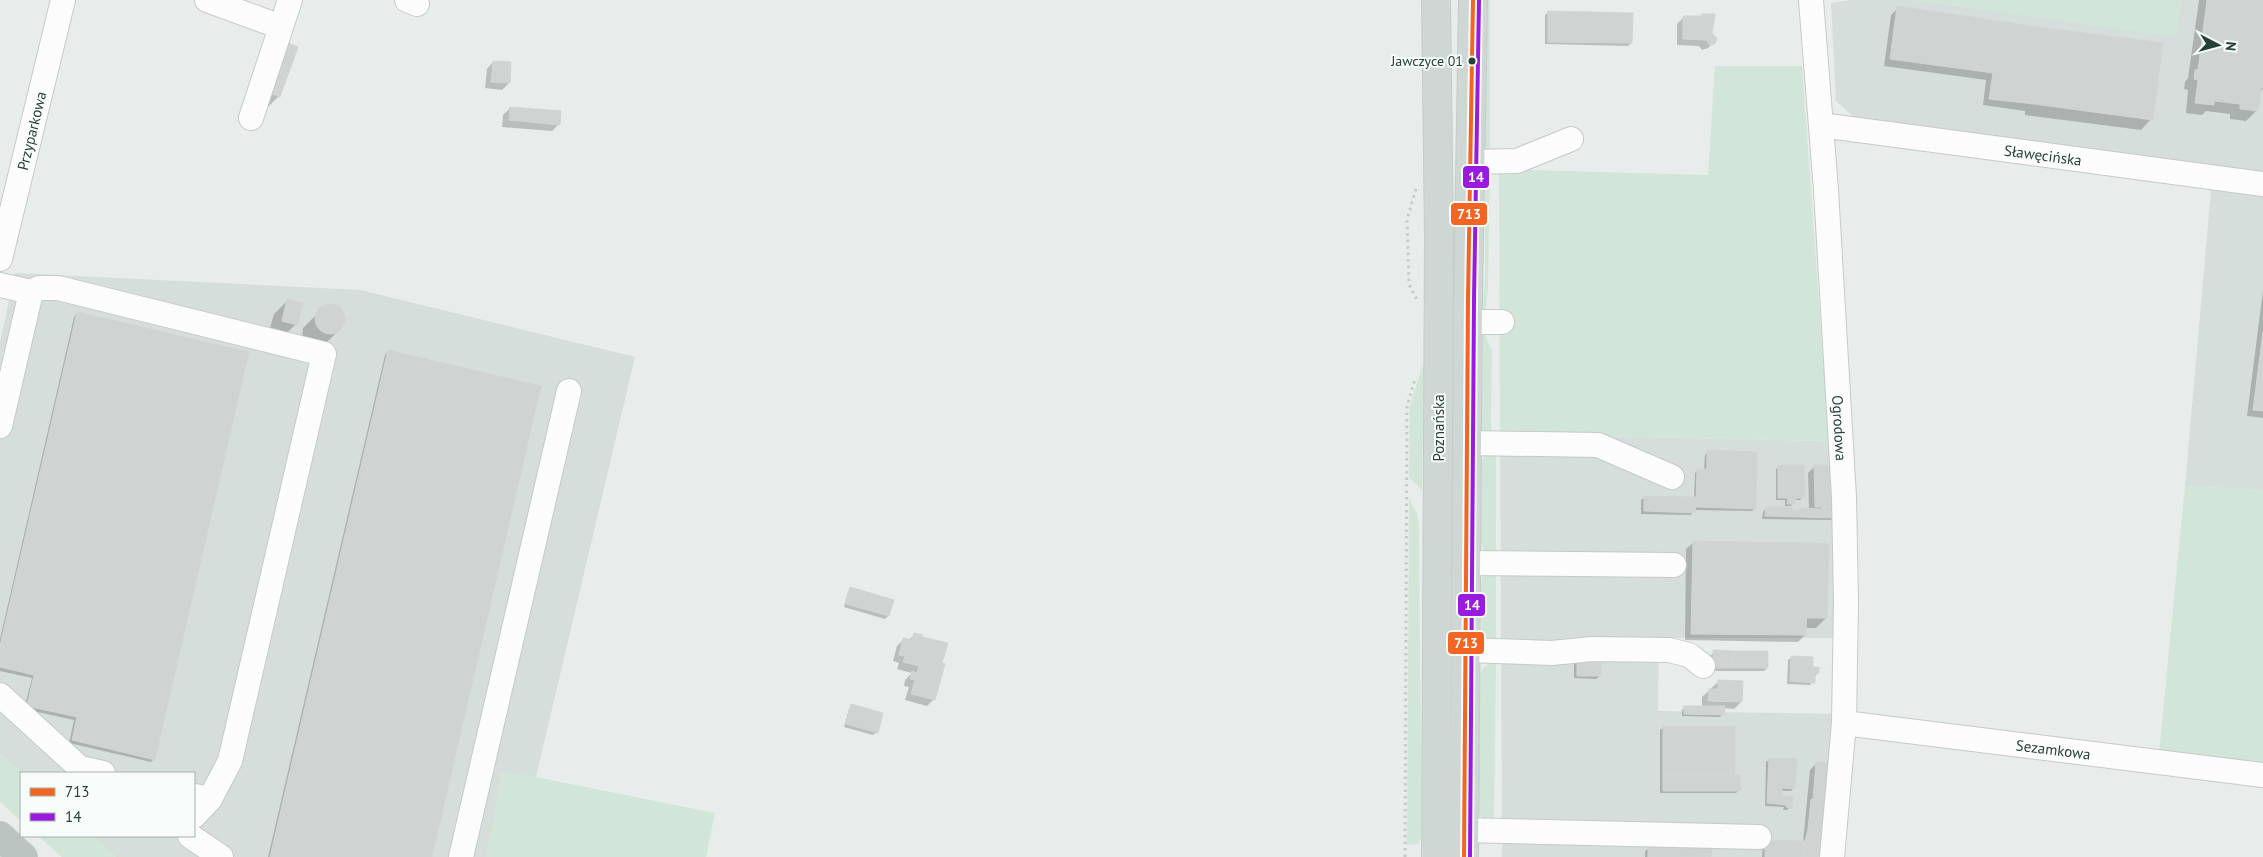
<svg xmlns="http://www.w3.org/2000/svg" width="2263" height="857" font-family="'PT Sans',sans-serif">
<style>
.built{fill:#d6dedb}
.green{fill:#d1e6d8}
.shadow{fill:#0003}
.building{fill:#cfd4d2;stroke:#d1d6d4}
.lines{fill:none;stroke-linecap:round;stroke-linejoin:round}
.minor-casing{stroke:#c5cac8;stroke-width:26}
.major-casing{stroke:#c3ccc9;stroke-width:30}
.highway-casing{stroke:#c3ccc9;stroke-width:30}
.path{stroke:#c3ccca;stroke-width:3;stroke-dasharray:2.5 4;stroke-linecap:butt}
.minor{stroke:#fcfcfc;stroke-width:24}
.major{stroke:#cfd7d5;stroke-width:28}
.highway{stroke:#bcc4c2;stroke-width:28}
.bus-1-casing{stroke:#f7fbf9;stroke-width:8}
.bus-2-casing{stroke:#f7fbf9;stroke-width:8}
.bus-1{stroke:#f26522;stroke-width:4}
.bus-2{stroke:#991bdf;stroke-width:4}
.bus-dot{fill:#24423a;stroke:#f7fbf9;stroke-width:2}
.labels{text-anchor:middle;dominant-baseline:central;stroke-width:4;stroke-linejoin:round;paint-order:stroke}
.bus-label{font-size:14px;fill:#24423a;stroke:#f7fbf9;text-anchor:end}
.street-label{font-size:15px;fill:#24423a;stroke:#f7fbf9}
.line-badge{stroke:#f7fbf9;stroke-width:2}
.badge-label{font-size:14px;text-anchor:middle;font-weight:bold;fill:#fff}
</style>
<rect width="100%" height="100%" fill="#e8edeb"/>
<path class="built" d="M1851 0H1915L2176 36 2181 0H2263V173L1859 122 1836 101 1831 3Z
M2211 190 2263 197V490L2185 486Z
M15 273 361 290 635 357 536 777 502 773 487 857H116L92 836H194V773H22L0 754V342Z
M1500 434 1829 441 1837 515 1835 638H1659L1658 711 1834 714 1825 857H1502Z"/>
<path class="green" d="M1487 0H1490V154L1485 146Z
M1915 0H2181L2176 37Z
M1715 66H1802L1829 441 1500 434 1499 169 1708 175Z
M1490 169 1488 287 1485 315 1483 304 1485 275V177Z
M1483 330 1492 351 1491 427 1493 438 1486 435 1482 429Z
M1422 367H1424L1422 490 1409 477 1410 406Z
M1496 450V554C1487 555 1484 551 1481 543V462L1486 454Z
M2185 486 2263 490V766L2159 752Z
M1409 499 1417 513 1419 524C1419 629 1422 733 1421 838L1418 844 1407 845Z
M1488 573H1496V646L1482 639 1480 586 1482 577Z
M1496 663 1494 823 1484 821 1478 811 1480 675C1483 666 1487 664 1496 663Z
M0 754 22 773 21 821 0 802Z
M502 772 536 777 715 813 706 857H487Z
M38 836H92L116 857H62Z"/>
<path class="shadow" d="M2199 0H2263V89L2259 93 2257 110 2246 121 2230 119V114L2206 111 2202 115 2186 113 2188 90 2184 89 2185 82 2188 78Z
M1898 8 2151 119 2141 130 2025 115V111L1983 105 1986 80 1884 66 1891 15Z
M1549 12 1631 43 1628 46 1545 44V15Z
M1713 15 1711 35 1715 41 1708 48 1702 50 1699 46 1677 45V24L1684 17Z
M296 47 279 96 265 110 255 107Z
M493 62 509 83 502 90 485 88 487 69Z
M510 108 559 124 552 131 502 127 503 115Z
M2263 290V418L2247 416Z
M288 300 296 324 282 338 268 335 274 314Z
M333 306 341 311 343 324 338 331 324 345 302 338 303 328 324 307Z
M77 313 154 759 151 762 69 743 74 720 24 709 32 678 0 671V639L74 317Z
M388 352 431 857H268L385 355Z
M1708 452 1755 508 1752 511 1694 510 1691 515 1641 514V500L1645 497 1694 499 1695 473 1698 470H1704L1705 455Z
M1779 466 1803 497 1800 500H1794L1791 506H1785V500H1776V469Z
M1815 466 1834 517 1831 520 1762 519 1763 512 1766 508 1798 511 1800 509H1809L1808 473Z
M1693 543 1826 618 1816 628H1805V635L1798 642 1685 640 1686 549Z
M851 589 888 616 885 619 844 607 848 592Z
M915 634 921 638 940 664 934 699 927 706 905 700 909 687 904 686 905 680 912 673 897 669 899 663 893 661 897 646 904 639 908 641Z
M1714 652 1767 668 1764 671H1710L1711 655Z
M1792 657 1818 672 1810 685 1787 684 1788 660Z
M1574 659 1600 676 1596 679 1574 678Z
M1719 681 1741 702 1734 709 1723 708V714L1720 717 1682 716V710L1685 707H1702V697Z
M852 706 877 732 873 735 844 727 849 709Z
M1664 727 1734 776 1739 790 1736 793H1660V730Z
M1770 759 1794 788 1791 791H1781V797L1790 807 1787 810H1783L1784 807 1765 806 1766 762Z
M1817 763 1828 765 1821 857H1762L1763 845 1803 842 1810 770Z
M1649 848 1710 857H1645V851Z"/>
<path class="building" d="M2207 0H2263V88H2261L2258 111 2240 109V104L2214 101V105L2195 103 2198 80 2194 79 2195 70H2198Z
M1897 6 2045 28 2034 104 1989 99 1993 73 1890 59Z
M1548 11 1633 13 1632 43 1548 42Z
M1701 14H1715L1712 34 1717 38 1716 42 1713 45 1709 44 1706 40 1683 39V16H1701Z
M2045 28 2163 43 2153 120 2034 104Z
M286 42 298 47 280 97 269 93Z
M493 61 511 62 510 83 491 82Z
M510 107 561 111 560 125 509 120Z
M287 299 303 303 297 325 282 321Z
M315 319a15 15 0 1 1 30 0a15 15 0 1 1-30 0Z
M77 312 249 352 155 760 72 740 77 717 27 706 34 675 0 667V646Z
M2263 332V411L2253 410Z
M388 350 541 386 488 615 432 857H270Z
M1707 450 1757 452 1756 509 1696 507 1697 469H1707Z
M1778 465H1804L1805 498H1796L1795 504H1787L1788 498H1778Z
M1814 465H1831L1832 507H1815Z
M1644 496 1696 497 1695 513 1644 511Z
M1766 507H1792V510H1800V508L1822 509V507H1835L1836 518 1765 516Z
M1693 541 1808 543 1806 635 1691 634Z
M1808 543 1829 544 1827 618H1806Z
M850 587 894 600 889 616 846 604Z
M914 633 923 635 922 637 948 643 942 663 945 664 935 700 911 694 915 680 910 679 912 671 917 673 919 666 903 662 905 656 899 655 903 638 912 640Z
M1713 650 1733 651V668H1713Z
M1733 651H1768V668H1733Z
M1577 655H1601V676H1577Z
M1791 656 1813 657V667H1819V673H1815V683L1790 681Z
M1718 680 1743 681 1742 702 1708 701 1709 689H1718Z
M851 704 883 713 878 733 846 724Z
M1684 706H1725V715L1684 714Z
M1663 726H1735V775H1663Z
M1769 758 1797 759 1795 789 1782 788V796L1793 797 1792 808 1786 807V805L1767 803Z
M1816 762 1830 763 1826 801 1813 799Z
M1663 775H1740L1741 791H1663Z
M1811 799 1826 801 1824 830 1808 829Z
M1808 829 1824 830 1822 857H1805V841Z
M1765 840 1805 841V857H1765Z
M1648 847 1712 849 1711 857H1648Z"/>
<g class="lines">
<defs>
<g id="minor">
<path d="M207 0 281 27 290 0"/>
<path d="M407 0 417 4"/>
<path id="s1" d="M1811 0 1826 190 1844 497 1846 602 1844 723 1832 857"/>
<path d="M251 118 281 27"/>
<path id="s2" d="M1821 125 2263 184"/>
<path d="M1470 162 1517 161 1571 139"/>
<path id="s3" d="M0 259 63 0"/>
<path d="M0 285 31 292 0 426"/>
<path d="M31 292 39 288H58L324 354 230 761 210 799"/>
<path d="M1468 322H1502"/>
<path d="M1467 443 1598 445 1672 477"/>
<path d="M1466 563 1674 565"/>
<path d="M1465 650 1552 653 1592 649 1669 650 1689 655 1703 666"/>
<path d="M0 695 80 768 103 773"/>
<path id="s4" d="M1844 723 2263 775"/>
<path d="M194 816 210 799 195 796"/>
<path d="M1464 830 1759 837"/>
<path d="M190 836 221 857"/>
<path d="M461 857 569 391"/>
</g>
<path id="major" d="M1436 0 1439 239 1436 857
M1464 857 1468 299 1473 0"/>
<path id="highway" d="M0 836 23 857"/>
</defs>
<use href="#minor" class="minor-casing"/>
<use href="#major" class="major-casing"/>
<use href="#highway" class="highway-casing"/>
<path class="path" d="M1416 189 1407 219 1409 284 1417 300
M1405 857 1407 406 1415 379"/>
<use href="#minor" class="minor"/>
<use href="#major" class="major"/>
<use href="#highway" class="highway"/>
<defs>
<path id="bus-1" d="M1464 857 1468 299 1473 0"/>
<path id="bus-2" d="M1470 857 1474 299 1479 0"/>
</defs>
<use href="#bus-1" class="bus-1-casing"/>
<use href="#bus-2" class="bus-2-casing"/>
<use href="#bus-1" class="bus-1"/>
<use href="#bus-2" class="bus-2"/>
</g>
<circle class="bus-dot" cx="1472" cy="61" r="4.5"/>
<g class="labels">
<g class="bus-label">
<text x="1463" y="61">Jawczyce 01</text>
</g>
<g class="street-label">
<text stroke="none"><textPath href="#s3" startOffset="132">Przyparkowa</textPath></text>
<text stroke="none"><textPath href="#s2" startOffset="224">Sławęcińska</textPath></text>
<text transform="translate(1438 428) rotate(-90)">Poznańska</text>
<text stroke="none"><textPath href="#s1" startOffset="429">Ogrodowa</textPath></text>
<text stroke="none"><textPath href="#s4" startOffset="211">Sezamkowa</textPath></text>
</g>
</g>
<g class="line-badge">
<rect x="1462" y="165" width="28" height="24" rx="5" fill="#991bdf"/>
<rect x="1450" y="202" width="38" height="24" rx="5" fill="#f26522"/>
<rect x="1457" y="593" width="29" height="24" rx="5" fill="#991bdf"/>
<rect x="1447" y="631" width="38" height="24" rx="5" fill="#f26522"/>
</g>
<g class="badge-label">
<text x="1476" y="182">14</text>
<text x="1469" y="219">713</text>
<text x="1472" y="610">14</text>
<text x="1466" y="648">713</text>
</g>
<rect x="20" y="772" width="175" height="65" fill="#f7fbf9" stroke="#a3b1ad"/>
<rect x="30" y="788" width="25" height="8" fill="#f26522" stroke="#a3b1ad"/>
<text x="65" y="797" font-size="15" fill="#24423a">713</text>
<rect x="30" y="813" width="25" height="8" fill="#991bdf" stroke="#a3b1ad"/>
<text x="65" y="822" font-size="15" fill="#24423a">14</text>
<g transform="translate(2218 45) rotate(96)" stroke="#f7fbf9" stroke-width="4" paint-order="stroke">
<path d="M0-4L9 19L0 12L-9 19Z" fill="#24423a"/>
<text y="-8" font-size="14" font-weight="bold" text-anchor="middle" fill="#24423a">N</text>
</g>
</svg>
